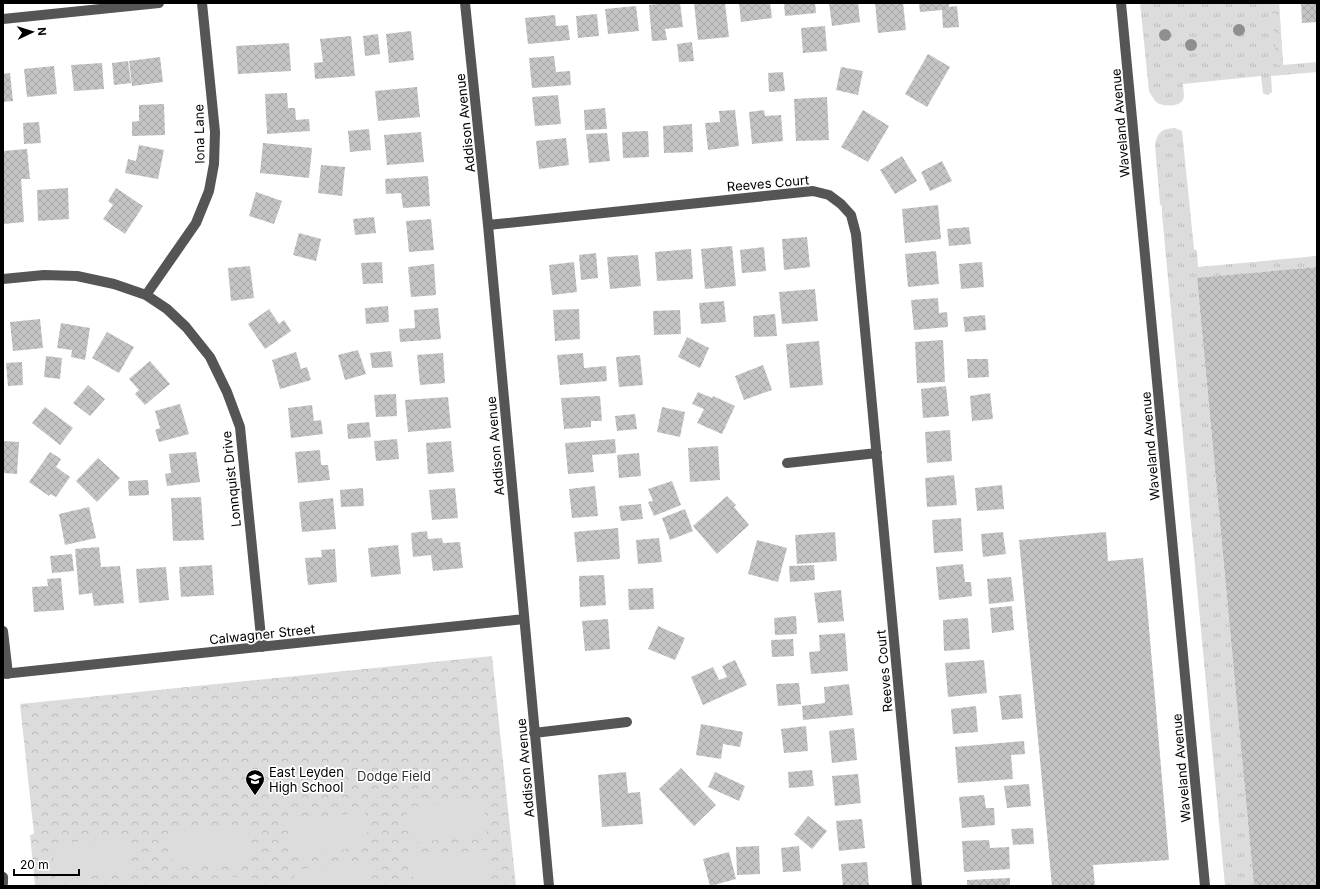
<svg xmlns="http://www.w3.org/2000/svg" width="1320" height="889" font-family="Inter,sans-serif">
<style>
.grass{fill:url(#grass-tufts)}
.forest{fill:url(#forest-crowns)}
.garden{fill:#dcdcdc}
.building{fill:url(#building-cross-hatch)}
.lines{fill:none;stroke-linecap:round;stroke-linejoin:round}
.minor{stroke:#555;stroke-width:10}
.tree{fill:#8f8f8f}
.labels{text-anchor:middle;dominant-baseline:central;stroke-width:3.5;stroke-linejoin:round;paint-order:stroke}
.street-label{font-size:13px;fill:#000;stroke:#fff}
.poi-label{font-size:13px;fill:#000;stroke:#fff;text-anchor:start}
.park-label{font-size:13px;fill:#333;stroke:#fff}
</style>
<defs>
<pattern id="grass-tufts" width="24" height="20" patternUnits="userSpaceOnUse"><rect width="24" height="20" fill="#dcdcdc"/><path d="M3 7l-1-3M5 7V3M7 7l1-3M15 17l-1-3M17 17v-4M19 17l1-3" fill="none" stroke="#bbb"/></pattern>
<pattern id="forest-crowns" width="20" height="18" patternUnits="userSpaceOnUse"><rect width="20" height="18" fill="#dcdcdc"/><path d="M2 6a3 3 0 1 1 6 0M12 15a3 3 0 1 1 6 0" fill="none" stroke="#bbb"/></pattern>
<pattern id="building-cross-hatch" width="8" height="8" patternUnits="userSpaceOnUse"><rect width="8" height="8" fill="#c4c4c4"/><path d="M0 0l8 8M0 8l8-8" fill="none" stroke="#a7a7a7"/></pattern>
</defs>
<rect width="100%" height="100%" fill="#fff"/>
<path class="grass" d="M1140 3H1279L1283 65 1317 62V72L1271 76 1272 92 1268 95 1263 93 1261 76 1183 84C1183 89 1185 96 1183 100 1179 107 1162 107 1156 102 1154 99 1151 95 1149 91Z
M1175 128 1182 131 1194 249 1197 251 1198 267 1317 256V267L1197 279 1254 886H1225L1162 214V207L1160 204 1155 145C1158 131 1162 129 1175 128Z"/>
<path class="forest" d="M1272 3H1279L1283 65 1278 66 1276 62Z
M492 656 516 886H35L30 835 34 834 20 704Z"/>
<path class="garden" d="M483 799 487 835 410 843 406 807Z
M365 812 369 847 291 855 288 820Z
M247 824 251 860 173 868 170 832Z
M129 837 132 872 56 880 52 844Z
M488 850 492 885 414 886 411 857Z
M370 862 372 886H295L293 870Z
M252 875 253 886H175V882Z"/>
<path class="building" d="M664 3H680L683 27 665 29 667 40 652 41 649 5Z
M694 3H725L729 37 698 40Z
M739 3H770L772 18 741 22Z
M784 3H815L816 13 785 16Z
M829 3H858L860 22 832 26Z
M875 3H903L906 30 878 33Z
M919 3H949V7L957 6 959 27 943 28 942 10 920 12Z
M1301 3H1317V22L1302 23Z
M636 6 639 31 608 34 605 9Z
M597 14 599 36 578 38 576 16Z
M555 15 556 26 568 25 570 40 528 44 525 18Z
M825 26 827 51 803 53 801 28Z
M411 31 414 60 389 63 386 34Z
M378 34 380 54 365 56 363 36Z
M351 36 355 76 315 79 314 63 323 62 320 39Z
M692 42 694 61 679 62 677 44Z
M289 43 291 71 238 74 236 46Z
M928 54 950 67 927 107 905 94Z
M554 56 556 72 570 71 571 85 532 88 529 58Z
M160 57 163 82 132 86 129 61Z
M128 61 131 83 114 85 112 63Z
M102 63 104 89 74 91 71 65Z
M54 66 57 94 27 97 24 69Z
M841 67 863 71 858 95 836 90Z
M783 72 785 91 769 92 768 73Z
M10 73 13 101 3 102V74Z
M417 87 420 117 378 121 375 91Z
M287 93 288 108H295L296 120 309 119 310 131 267 134 265 94Z
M558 95 561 124 535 126 532 97Z
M827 97 829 140 796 141 794 99Z
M164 104 165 135 132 136V122L139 121V105Z
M605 108 607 129 585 130 584 110Z
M735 110 739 146 708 150 705 123 720 122 719 111Z
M764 110 765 116 781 115 783 141 752 144 749 112Z
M863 110 889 126 868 162 841 147Z
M39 122 41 143 24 144 23 123Z
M692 124 693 152 664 153 663 126Z
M369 129 371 150 350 152 348 131Z
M648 131 649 157 623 158 622 132Z
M421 132 424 162 387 165 384 135Z
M607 133 610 161 589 163 586 134Z
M566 138 569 165 539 169 536 141Z
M263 143 312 148 309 178 260 173Z
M139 145 164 150 158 179 125 173 128 159 136 161Z
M27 149 30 179H21L24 222 3 224V151Z
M902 156 917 181 895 194 880 170Z
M942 161 952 181 930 191 921 172Z
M321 165 345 167 342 196 318 193Z
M428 176 430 206 403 208 401 193 386 194 385 179Z
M68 188 69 219 38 221 37 190Z
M116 188 143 206 125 234 103 219 113 205 108 201Z
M256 192 282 201 274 224 249 216Z
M938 205 941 239 905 243 902 209Z
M374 217 376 233 355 235 353 219Z
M431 219 434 250 409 252 406 221Z
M969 227 971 244 949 246 947 229Z
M299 233 321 239 316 261 293 255Z
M807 237 810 267 784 270 782 239Z
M732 246 736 286 705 289 701 249Z
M764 247 766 271 742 273 740 250Z
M691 249 693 279 657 281 655 252Z
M936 251 939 284 908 287 905 254Z
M596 253 598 278 581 280 579 255Z
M638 255 641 286 610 289 607 257Z
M382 262 383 283 363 284 361 263Z
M574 262 577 292 552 295 549 265Z
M982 262 984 287 961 289 959 264Z
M434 264 436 295 411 297 408 267Z
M250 266 254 298 231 301 228 268Z
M1317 267V886H1254L1197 278Z
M815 289 818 321 782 324 779 292Z
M938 298 939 313 947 312 948 327 914 330 911 300Z
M724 301 726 322 701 324 699 303Z
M388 306 389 322 366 324 365 308Z
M438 308 441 339 400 342 399 329 415 328 414 310Z
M269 309 279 324 284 320 291 331 265 349 248 324Z
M579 309 580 339 555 341 553 310Z
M680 310 681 334 654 335 653 311Z
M775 314 777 336 754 337 753 316Z
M985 315 986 330 965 332 963 317Z
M40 319 43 348 13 351 10 322Z
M61 323 90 328 85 360 71 357 72 350 57 348Z
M107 332 134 347 119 373 92 358Z
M687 337 709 348 700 368 678 357Z
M943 340 945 382 917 383 915 342Z
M819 341 823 385 790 388 786 344Z
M358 350 366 374 345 380 338 355Z
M391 351 393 367 372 368 370 353Z
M296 352 301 369 307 367 311 380 280 389 272 360Z
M443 353 445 383 420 385 417 355Z
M583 353 584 368 606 366 607 381 560 385 557 355Z
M640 355 643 385 619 387 616 357Z
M46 356 62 358 60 379 44 377Z
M967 359H988L989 377 968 378Z
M150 361 170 384 145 405 135 394 139 390 129 379Z
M22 362 23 385 8 386 6 363Z
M763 365 772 390 744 400 735 376Z
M88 385 105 399 90 416 73 403Z
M946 386 949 416 923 418 921 389Z
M698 392 712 398 713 396 735 406 722 434 697 423 704 409 692 404Z
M990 393 993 419 972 421 970 396Z
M396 394 397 416 376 417 374 395Z
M600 396 602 421H591V427L564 429 561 398Z
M448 397 451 428 408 432 405 400Z
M180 404 189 434 159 442 155 430 160 428 155 411Z
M312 405 314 421 321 420 323 434 291 438 288 408Z
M45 407 73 428 60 445 32 423Z
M662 407 685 412 680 437 657 432Z
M635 414 637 429 617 431 615 416Z
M369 422 371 437 348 439 347 424Z
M950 430 952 461 927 463 925 432Z
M397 439 399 459 376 461 374 441Z
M615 439 616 453 592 455 594 472 568 474 565 443Z
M3 441 19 442 17 474 3 473Z
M451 441 454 472 428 474 426 443Z
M718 446 720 480 690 482 688 448Z
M320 450 321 465H328L330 480 298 483 295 452Z
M50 452 61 459 56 467 70 477 56 497 50 494 49 496 29 482Z
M196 452 200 482 167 486 165 474 171 473 169 454Z
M639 453 641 476 619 478 617 455Z
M98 458 120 478 97 502 76 481Z
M954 475 957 505 927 507 925 478Z
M148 480 149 495 129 496 128 481Z
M672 481 681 505 654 516 648 502 653 501 648 489Z
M1002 485 1004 509 977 511 975 488Z
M595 486 598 516 572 518 569 489Z
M363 488 364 506 341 507 340 490Z
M455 488 458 518 432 520 429 490Z
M727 496 736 505 734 507 749 525 717 554 693 526Z
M201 497 204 540 173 541 171 498Z
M333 498 336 529 302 532 299 502Z
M641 504 643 519 621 521 619 506Z
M89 507 96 538 65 545 59 514Z
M685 509 693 531 670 540 662 518Z
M961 518 963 551 934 553 932 520Z
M618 528 620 559 577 562 574 532Z
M427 531 428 539 442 538 443 543 460 542 463 568 433 571 431 555 413 557 411 533Z
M835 532 837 561 797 564 795 535Z
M1003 532 1006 554 983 557 981 534Z
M1106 532 1108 561 1143 558 1169 860 1093 865 1095 886H1052L1019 540Z
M659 538 662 562 638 564 636 540Z
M757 540 787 548 778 582 748 574Z
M398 545 401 574 371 577 368 548Z
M99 547 101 567 120 566 124 603 94 606 92 593 79 595 75 549Z
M335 549 337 582 308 585 305 558 322 557 321 550Z
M72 554 74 571 52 573 50 556Z
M963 564 965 582H971L972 596 939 600 936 567Z
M212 565 214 595 181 597 179 567Z
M814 565 815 580 790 582 789 566Z
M166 567 169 600 139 603 136 569Z
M604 575 606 605 580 607 579 576Z
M1011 577 1014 601 989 604 987 579Z
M61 578 64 610 34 612 32 587 48 586 47 579Z
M653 588 654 609 629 610 628 589Z
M841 590 844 621 818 623 814 593Z
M1012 606 1014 630 992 633 990 608Z
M796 616 797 634 775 635 774 618Z
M968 618 970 649 944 651 943 620Z
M608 619 610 649 585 651 582 621Z
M658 626 685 638 675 660 648 649Z
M845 633 848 671 811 674 809 652 820 651 819 635Z
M793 639 794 656 772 657 771 640Z
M735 660 747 685 703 705 691 677 713 667 719 680 727 677 722 666Z
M984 660 987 693 948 697 945 663Z
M799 683 801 704 778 706 776 684Z
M849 684 853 715 803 720 802 706 825 703 824 687Z
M1021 694 1023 718 1002 720 999 696Z
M976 706 978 732 953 734 951 709Z
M701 724 743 732 740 747 723 744 721 759 696 755Z
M806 726 808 751 784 753 781 729Z
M854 728 857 760 832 763 829 731Z
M1024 741 1025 754 1011 755 1013 779 958 783 955 747Z
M681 768 716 805 694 826 659 789Z
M812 770 814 786 789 788 788 772Z
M626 772 628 793 640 792 643 824 602 827 598 775Z
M715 772 745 786 739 801 708 787Z
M858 774 861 803 835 806 832 776Z
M1029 784 1031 806 1007 808 1004 786Z
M984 795 986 808H994L995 825 962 828 959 797Z
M808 816 827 831 812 849 794 834Z
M862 819 865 848 839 851 836 821Z
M1033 828 1034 844 1013 845 1011 829Z
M989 840 990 848 1009 847 1010 869 964 872 962 841Z
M759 846 760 874 737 875 736 847Z
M799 846 801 871 783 872 781 848Z
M729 852 736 879 710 886 703 859Z
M867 862 869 886H843L841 864Z
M1010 878V886H967V880Z"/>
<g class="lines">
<path class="minor" d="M465 3 488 225 549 886
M1121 3 1205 886
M3 19 159 3
M488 225 813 191 829 195 841 204 851 215 856 234 917 886
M3 279 44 275 77 276 114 284 146 295 167 309 186 327 210 357 227 392 240 427 262 647
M146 295 196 223 209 191 214 164 215 132 202 3
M787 463 877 453
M3 631 8 674
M3 674 524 619
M534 733 627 722
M3 877V883"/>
</g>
<g class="tree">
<circle cx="1239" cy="30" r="6"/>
<circle cx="1165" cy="35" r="6"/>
<circle cx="1191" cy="45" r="6"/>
</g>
<defs>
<symbol id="school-pin" viewBox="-11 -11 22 30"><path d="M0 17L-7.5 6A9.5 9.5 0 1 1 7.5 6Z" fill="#000" stroke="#fff"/><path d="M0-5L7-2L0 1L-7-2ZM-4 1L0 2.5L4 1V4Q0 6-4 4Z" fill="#fff"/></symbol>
</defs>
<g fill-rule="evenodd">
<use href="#school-pin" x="244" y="768" width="22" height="30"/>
</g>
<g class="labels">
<g class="street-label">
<text transform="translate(465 123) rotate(-96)">Addison Avenue</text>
<text transform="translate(1120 123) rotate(-95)">Waveland Avenue</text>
<text transform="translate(199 134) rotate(-91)">Iona Lane</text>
<text transform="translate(768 183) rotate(-5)">Reeves Court</text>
<text transform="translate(495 446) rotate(-95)">Addison Avenue</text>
<text transform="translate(1150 446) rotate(-95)">Waveland Avenue</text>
<text transform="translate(231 479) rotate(-96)">Lonnquist Drive</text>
<text transform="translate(262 634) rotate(-6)">Calwagner Street</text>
<text transform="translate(884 671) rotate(-95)">Reeves Court</text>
<text transform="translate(525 768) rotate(-95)">Addison Avenue</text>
<text transform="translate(1181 768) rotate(-95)">Waveland Avenue</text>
</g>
<g class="poi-label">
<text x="269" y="772">East Leyden<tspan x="269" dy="15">High School</tspan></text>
</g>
<g class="park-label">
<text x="394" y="776">Dodge Field</text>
</g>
</g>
<rect width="1320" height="889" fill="none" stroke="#000000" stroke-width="8"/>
<g transform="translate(32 32) rotate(86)" stroke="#ffffff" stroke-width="3" paint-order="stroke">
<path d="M0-3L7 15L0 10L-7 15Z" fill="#000000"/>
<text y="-6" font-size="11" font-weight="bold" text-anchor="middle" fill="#000000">N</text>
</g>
<path d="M14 869v6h65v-6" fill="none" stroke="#000000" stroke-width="2"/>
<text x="20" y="869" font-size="12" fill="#000000" stroke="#ffffff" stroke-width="3" paint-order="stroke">20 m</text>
</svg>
